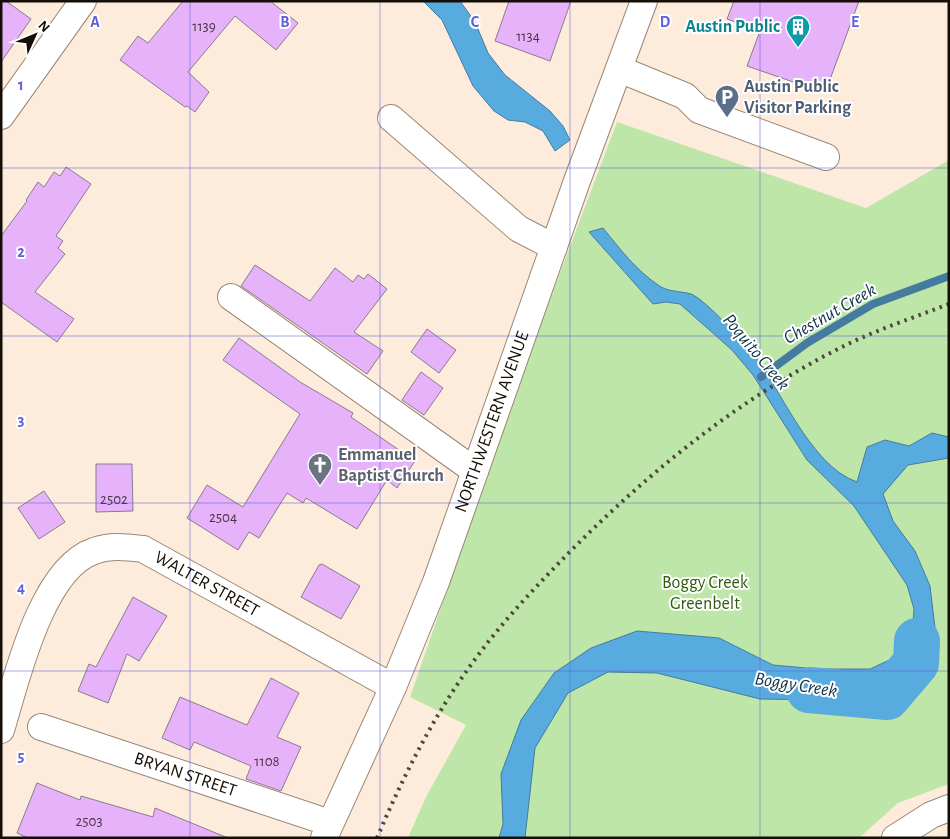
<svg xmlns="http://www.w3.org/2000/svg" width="950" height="839" font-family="'Alegreya Sans',sans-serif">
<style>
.green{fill:#bee6a8}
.water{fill:#57abdf;stroke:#437c9e}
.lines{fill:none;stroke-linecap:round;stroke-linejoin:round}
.stream{stroke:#437c9e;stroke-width:8}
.river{stroke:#57abdf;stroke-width:46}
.building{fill:#e6b2f9;stroke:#8a7b90}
.minor-casing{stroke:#9a8774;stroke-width:28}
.minor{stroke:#fff;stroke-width:26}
.rail{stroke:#4f463c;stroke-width:4;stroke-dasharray:2.5 5;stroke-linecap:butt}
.grid{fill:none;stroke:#6060d9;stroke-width:1;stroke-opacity:0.55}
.labels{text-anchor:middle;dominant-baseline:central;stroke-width:4;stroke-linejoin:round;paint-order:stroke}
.number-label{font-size:15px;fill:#493744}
.culture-label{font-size:18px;font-weight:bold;fill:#0d838f;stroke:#fff;text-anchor:end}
.service-label{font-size:18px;font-weight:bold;fill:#4e5e75;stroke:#fff;text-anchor:start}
.street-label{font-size:18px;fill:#150e07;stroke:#fff}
.worship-label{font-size:18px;font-weight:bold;fill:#5b616d;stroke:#fff;text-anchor:start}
.park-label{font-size:18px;fill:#315a0d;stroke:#fff}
.water-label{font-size:19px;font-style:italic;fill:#0f344a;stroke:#fff}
.grid-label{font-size:16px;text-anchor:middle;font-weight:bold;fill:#6060d9;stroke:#fff;stroke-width:4;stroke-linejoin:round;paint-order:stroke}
</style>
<rect width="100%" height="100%" fill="#fdecdb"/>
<path class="green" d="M617 122 866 208 949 160V784L898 803 859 838H408L426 797 466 725 410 697 526 363Z"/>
<path class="water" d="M423 1H460L475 22 488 53 505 75 550 111 563 126 570 140 555 151 543 131 525 122 508 120 494 111 473 86 442 20Z
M603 228C620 249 636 270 658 285 667 292 681 291 691 294 703 298 739 337 749 348 780 386 809 465 857 482L867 447 885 440 909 446 932 433 949 437V458L908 465 883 494 893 521 915 551 930 586 935 628 922 676 901 693 836 700 760 699 657 673 608 672 568 693 535 748 525 838H499L503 824 501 774 521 720 554 673 591 648 637 631 719 638 773 665 817 669H870L911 650 914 609 907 585 854 506 807 460 753 375 732 350 680 304 666 302 653 304 589 232Z"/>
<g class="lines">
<path class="stream" d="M761 377 807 343 873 304 949 276"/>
<path class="river" d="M809 690 887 697 916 663 917 641"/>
</g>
<path class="building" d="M1 1H6L31 19 1 62Z
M183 1H270L298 23 276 50 235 16 188 72 209 92 195 112 187 106 185 107 120 60 138 36 148 43Z
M509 1H571L550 61 495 41Z
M734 1H859L825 93 747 66 760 31 727 19Z
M66 167 91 184 56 236 63 241 58 248 65 254 35 292 74 319 57 342 1 302V236L27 201 26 200 38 182 44 187 54 172 60 176Z
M255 265 310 301 335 268 353 282 358 275 364 279 368 274 387 289 354 332 383 351 367 374 241 286Z
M427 329 456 350 439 373 411 352Z
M239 338 300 382 353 413 351 417 415 461 397 488 387 480 357 529 306 498 303 503 287 493 259 538 249 532 238 550 187 518 207 485 243 507 300 414 223 360Z
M421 372 443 388 424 415 402 400Z
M96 464H132L133 511 96 512Z
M44 491 65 522 39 539 18 508Z
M322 564 360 586 341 619 301 597 319 565Z
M133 597 167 616 139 661 127 654 108 703 78 691 89 664 96 667Z
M271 678 299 693 277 737 301 747 281 791 246 779 251 766 194 742 190 750 162 738 180 697 247 725Z
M37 783 80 800 81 796 153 817 155 808 228 838H28L17 833Z"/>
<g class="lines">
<defs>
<g id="minor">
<path d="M619 69 685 96 699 110 826 157"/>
<path d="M1 116 83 1"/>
<path d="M391 118 519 229 554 247"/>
<path d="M231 297 475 471"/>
<path id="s1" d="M41 727 330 823"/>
<path id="s2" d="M1 730C16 681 41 569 94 551 110 545 126 547 143 549L393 687"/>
<path id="s3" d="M324 838 393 687 436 582 577 181 644 1"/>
<path d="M895 838 931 815 949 808"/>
</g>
</defs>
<use href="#minor" class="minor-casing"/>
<use href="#minor" class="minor"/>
<path class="rail" d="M377 838C404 774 437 709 479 654 502 623 529 594 556 566 639 480 733 402 840 348 875 330 913 318 949 304"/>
</g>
<path class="grid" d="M190 1V838M380 1V838M570 1V838M760 1V838M1 168H949M1 336H949M1 503H949M1 671H949"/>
<defs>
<symbol id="building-pin" viewBox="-11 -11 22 30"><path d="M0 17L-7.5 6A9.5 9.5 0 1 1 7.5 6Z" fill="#0f9aa8" stroke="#fff"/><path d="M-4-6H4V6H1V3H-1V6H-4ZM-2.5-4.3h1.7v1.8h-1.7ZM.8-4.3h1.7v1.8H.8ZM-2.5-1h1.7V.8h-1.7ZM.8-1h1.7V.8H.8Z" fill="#fff"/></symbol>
<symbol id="parking-pin" viewBox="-11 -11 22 30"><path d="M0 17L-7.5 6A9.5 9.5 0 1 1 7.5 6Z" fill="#5c6f8a" stroke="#fff"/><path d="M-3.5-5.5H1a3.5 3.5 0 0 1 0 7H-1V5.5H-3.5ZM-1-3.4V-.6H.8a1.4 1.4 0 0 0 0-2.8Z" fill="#fff"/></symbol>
<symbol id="church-pin" viewBox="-11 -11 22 30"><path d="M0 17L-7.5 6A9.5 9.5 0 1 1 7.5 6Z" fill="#6b7280" stroke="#fff"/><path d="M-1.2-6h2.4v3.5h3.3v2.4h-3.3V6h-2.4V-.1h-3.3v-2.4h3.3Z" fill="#fff"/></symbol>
</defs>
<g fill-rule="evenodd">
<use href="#building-pin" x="784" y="13" width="28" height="38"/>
<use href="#parking-pin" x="713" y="83" width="28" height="38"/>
<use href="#church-pin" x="306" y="451" width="28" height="38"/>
</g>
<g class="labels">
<g class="number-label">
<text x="204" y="26">1139</text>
<text x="528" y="36">1134</text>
<text x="114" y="499">2502</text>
<text x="223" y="517">2504</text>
<text x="267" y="761">1108</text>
<text x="89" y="821">2503</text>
</g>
<g class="culture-label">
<text x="780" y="27">Austin Public</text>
</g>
<g class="service-label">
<text x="744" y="87">Austin Public<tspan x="744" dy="21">Visitor Parking</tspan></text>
</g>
<g class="street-label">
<text stroke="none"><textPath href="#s3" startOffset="449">NORTHWESTERN AVENUE</textPath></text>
<text stroke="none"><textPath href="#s2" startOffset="330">WALTER STREET</textPath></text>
<text stroke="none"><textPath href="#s1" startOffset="152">BRYAN STREET</textPath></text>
</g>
<g class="worship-label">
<text x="338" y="455">Emmanuel<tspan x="338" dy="21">Baptist Church</tspan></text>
</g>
<g class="park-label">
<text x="705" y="583">Boggy Creek<tspan x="705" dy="21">Greenbelt</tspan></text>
</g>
<g class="water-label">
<text transform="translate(830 314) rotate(-30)">Chestnut Creek</text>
<text transform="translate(756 352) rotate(50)">Poquito Creek</text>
<text transform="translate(796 685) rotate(9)">Boggy Creek</text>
</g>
</g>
<g class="grid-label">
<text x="95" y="27">A</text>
<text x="285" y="27">B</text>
<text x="475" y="27">C</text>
<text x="665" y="27">D</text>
<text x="855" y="27">E</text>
<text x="21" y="90">1</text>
<text x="21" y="257">2</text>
<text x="21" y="425">3</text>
<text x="21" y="593">4</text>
<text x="21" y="761">5</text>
</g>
<rect width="950" height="839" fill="none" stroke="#150e07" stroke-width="5"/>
<g transform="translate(35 35) rotate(46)" stroke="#ffffff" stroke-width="4" paint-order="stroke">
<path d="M0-4L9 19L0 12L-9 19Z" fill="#150e07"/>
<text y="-8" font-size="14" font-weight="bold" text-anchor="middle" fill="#150e07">N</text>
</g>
</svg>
